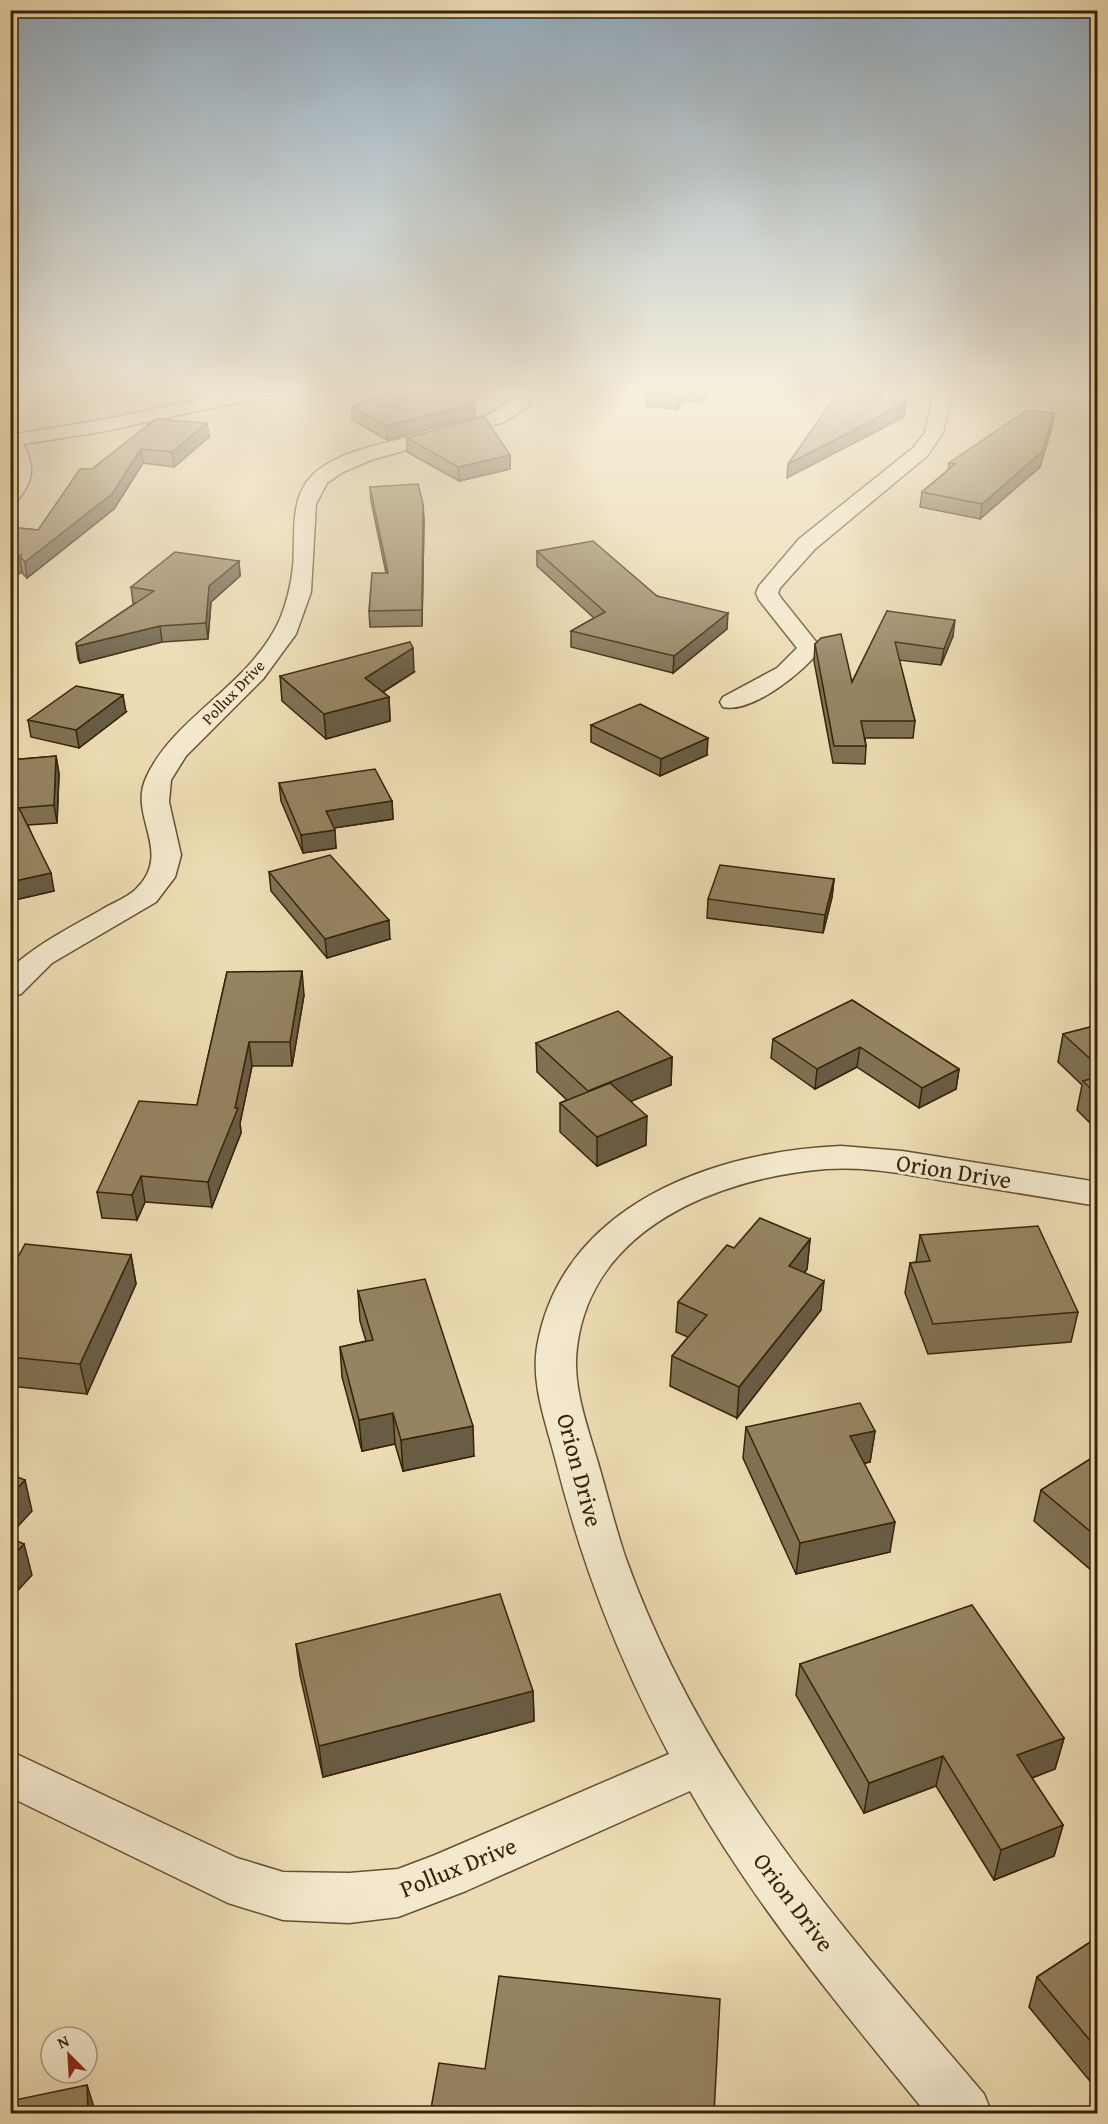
<svg xmlns="http://www.w3.org/2000/svg" width="1108" height="2124" font-family="'Gentium Book Plus',serif">
<style>
.lines{fill:none;stroke-linecap:round;stroke-linejoin:round}
.minor-casing{stroke:#645133;stroke-width:3}
.minor{fill:#f3e8cd;fill-rule:evenodd}
.wall{fill:#807153;stroke:#372309;stroke-width:1.5}
.shaded-wall{fill:#685c44;stroke:#372309;stroke-width:1.5}
.building{fill:#958361;stroke:#372309;stroke-width:1.5}
.labels{text-anchor:middle;dominant-baseline:central;stroke-width:6;stroke-linejoin:round;paint-order:stroke}
.far-street-label{font-size:16px;fill:#372309;stroke:#f3e8cd}
.near-street-label{font-size:24px;fill:#372309;stroke:#f3e8cd}
</style>
<rect width="100%" height="100%" fill="#ecdbb2"/>
<filter id="stains"><feTurbulence type="fractalNoise" baseFrequency=".00333" numOctaves="4"/><feColorMatrix values="0 0 0 0 .2 0 0 0 0 .09 0 0 0 0 .02 0 0 0 .5 -.17"/></filter>
<radialGradient id="worn" r=".72"><stop offset=".6" stop-color="#630" stop-opacity="0"/><stop offset="1" stop-color="#630" stop-opacity=".3"/></radialGradient>
<g class="lines">
<defs>
<path id="minor" d="M261 387H293L284 392 101 432 23 444C36 468 33 481 17 501L10 503 14 469 10 435 101 420Z
M520 387H538L526 408 504 422 371 460 343 472 327 483 316 504 311 592 296 634 263 679 186 756 171 780 169 802 181 855 175 877 156 902 52 963 21 994 10 996V969C37 944 69 928 101 910 112 903 127 898 136 889 174 852 128 817 146 778 173 717 250 686 280 619 287 602 291 585 293 567 296 537 289 503 309 479 351 429 491 442 520 387Z
M935 387H953L943 433 927 456 815 549 780 588 778 593 781 598 821 648C806 671 751 714 723 707L720 702 723 697 777 668 797 648 759 600 756 593 759 586 799 539 913 448 925 433Z
M841 1146 902 1151 1098 1182V1206C1049 1198 1000 1190 951 1182 910 1175 869 1166 826 1169 719 1178 592 1227 577 1347 572 1384 586 1422 596 1456 606 1489 614 1523 625 1556 657 1646 703 1732 757 1811 825 1911 906 2002 984 2094L992 2114H927C842 2010 756 1907 690 1791L466 1891 398 1917 349 1923 283 1920 228 1903 10 1797V1751L237 1858 283 1872 349 1873 398 1869 435 1855 669 1754C617 1656 582 1565 555 1458 546 1423 531 1384 537 1347 561 1205 714 1151 841 1146Z"/>
</defs>
<use href="#minor" class="minor-casing"/>
<use href="#minor" class="minor"/>
</g>
<path class="wall" d="M387 387H464L475 417 387 440 352 420V407L387 393Z
M649 387H713L702 402 683 400 677 409 646 406V392Z
M156 419 209 437 174 467 143 463 114 509 27 578 22 573 10 527 38 530 92 469Z
M1052 427 1040 467 980 519 920 507 922 492 948 470 949 463Z
M407 438 510 455V469L459 481 407 452Z
M370 487 424 519 422 626 370 627 369 611 386 573 371 501Z
M537 551 657 596 727 629 673 673 571 647V631L594 618 537 566Z
M239 561 240 576 211 602 208 639 162 642 80 663 78 659 76 643 135 603H133L131 587Z
M887 611 953 636 941 665 899 660 915 721 913 738H865L866 746 865 764 833 763 814 661 815 644 852 682Z
M414 672 383 692 389 697 390 721 326 739 282 701 280 676Z
M126 712 79 748 31 737 28 720Z
M591 725 707 755 660 776 591 742Z
M56 756 59 774 57 823 28 825 54 891 10 901V760Z
M279 783 392 801 393 819 334 828 336 848 303 853 281 801Z
M269 872 390 939 327 958 271 891Z
M834 879 832 897 823 933 707 918 708 899Z
M227 972 304 995 292 1066H252L240 1123 241 1133 212 1207 145 1202 137 1220 102 1218 97 1192 197 1105Z
M852 1000 959 1069 956 1089 919 1108 857 1067 815 1089 771 1058 773 1039Z
M1098 1025V1131L1077 1110 1082 1085 1058 1062 1063 1034Z
M536 1043 672 1057 671 1085 631 1101 646 1145 597 1166 560 1132V1103L567 1100 537 1072Z
M920 1235 1078 1312 1071 1342 928 1354 905 1293 910 1263 916 1262Z
M810 1239 807 1269 805 1272 821 1310 737 1418 670 1386 672 1356 688 1337 676 1332 678 1302 734 1248Z
M131 1255 136 1284 87 1394 10 1386V1272Z
M358 1291 474 1456 403 1471 395 1444 362 1451 342 1377 340 1347 366 1341 360 1321Z
M746 1427 875 1431 870 1462 864 1463 890 1552 796 1574 743 1458Z
M1098 1454V1576L1034 1521 1041 1490Z
M296 1644 533 1691 534 1721 323 1777 300 1675Z
M800 1664 1064 1738 1055 1769 1032 1778 1063 1825 1054 1856 994 1880 936 1786 864 1813 796 1695Z
M1098 1937V2091L1029 2007 1037 1977Z"/>
<path class="shaded-wall" d="M88 387H113L88 388Z
M684 387 683 400 677 409V395Z
M704 387H713L702 402V388Z
M882 387H889L872 414 874 400Z
M475 403V417L387 440 386 426Z
M906 403 904 417 787 478 788 464Z
M1054 413 1052 427 1040 467 980 519 982 504Z
M207 423 209 437 174 467 172 452Z
M141 449 143 463 114 509 27 578 25 562Z
M510 455V469L459 481 458 467Z
M423 504 424 519 422 626V610Z
M21 555 20 557 22 572 10 579V562Z
M239 561 240 576 211 602 208 639 206 623 209 586Z
M728 613 727 629 673 673 674 656Z
M955 620 953 636 941 665 944 649Z
M160 626 162 642 80 663 77 646Z
M413 648 414 672 367 702 365 678Z
M123 695 126 712 79 748 76 730Z
M389 697 390 721 326 739 324 714Z
M708 738 707 755 660 776 661 759Z
M56 756 59 774 57 823 54 805Z
M392 801 393 819 327 829 326 811Z
M335 830 336 848 303 853 301 835Z
M51 873 54 891 10 901V882Z
M834 879 832 897 823 933 825 915Z
M389 920 390 939 327 958 325 939Z
M302 971 304 995 292 1066 290 1042Z
M249 1042 252 1066 240 1123 241 1133 212 1207 208 1182 235 1108Z
M860 1047 857 1067 815 1089 817 1069Z
M672 1057 671 1085 588 1119V1091Z
M959 1069 956 1089 919 1108 922 1088Z
M647 1116 646 1145 597 1166V1137Z
M141 1176 145 1202 137 1220 132 1195Z
M810 1239 807 1269 786 1295 789 1266Z
M131 1255 136 1284 87 1394 80 1364Z
M824 1281 821 1310 737 1418 739 1387Z
M393 1413 395 1444 362 1451 359 1420Z
M473 1426 474 1456 403 1471 401 1440Z
M875 1431 870 1462 846 1467 850 1436Z
M25 1480 32 1511 10 1535V1496Z
M895 1522 890 1552 796 1574 800 1543Z
M24 1544 32 1575 10 1599V1559Z
M533 1691 534 1721 323 1777 319 1746Z
M1064 1738 1055 1769 1010 1786 1017 1755Z
M943 1756 936 1786 864 1813 869 1783Z
M1063 1825 1054 1856 994 1880 1001 1850Z
M87 2085 96 2114H88Z"/>
<path class="building" d="M389 387H464L475 403 386 426 352 407 392 391Z
M649 387H684L677 395 646 392Z
M686 387H704L702 388Z
M842 387H882L874 400 906 403 788 464Z
M1027 410 1054 413 1042 452 982 504 922 492 955 464 949 463Z
M484 416 510 455 458 467 407 438Z
M156 419 207 423 172 452 141 449 112 494 25 562 20 557 21 555 10 562V527L38 530 80 469H92Z
M418 484 423 504 422 610 369 611 372 573H388L370 487Z
M593 541 657 596 728 613 674 656 571 631 605 612 537 551Z
M175 552 239 561 209 586 206 623 160 626 77 646 76 643 154 591 131 587Z
M887 611 955 620 944 649 895 642 915 721H861L866 746H834L815 644 821 638 841 634 852 682Z
M410 642 413 648 365 678 389 697 324 714 280 676Z
M76 686 123 695 76 730 28 720Z
M640 704 708 738 661 759 591 725Z
M56 756 54 805 19 808 51 873 10 882V760Z
M375 769 392 801 326 811 335 830 301 835 279 783Z
M330 855 389 920 325 939 269 872Z
M720 865 834 879 825 915 708 899Z
M302 971 290 1042H249L235 1108H238L208 1182 141 1176 132 1195 97 1192 139 1101 197 1105 227 972Z
M852 1000 959 1069 922 1088 860 1047 817 1069 773 1039Z
M618 1011 672 1057 588 1091 536 1043Z
M1098 1025V1066L1063 1034Z
M1098 1077V1096L1083 1081Z
M610 1083 647 1116 597 1137 560 1103Z
M760 1218 810 1239 789 1266 824 1281 739 1387 672 1356 707 1315 678 1302 727 1245 734 1248Z
M1038 1226 1078 1312 933 1324 910 1263 930 1261 920 1235Z
M25 1244 131 1255 80 1364 10 1357V1272Z
M425 1279 473 1426 401 1440 393 1413 359 1420 340 1347 373 1340 358 1291Z
M860 1403 875 1431 850 1436 895 1522 800 1543 746 1427Z
M1098 1454V1538L1041 1490Z
M10 1474 25 1480 10 1496Z
M10 1538 24 1544 10 1559Z
M500 1594 533 1691 319 1746 296 1644Z
M972 1605 1064 1738 1017 1755 1063 1825 1001 1850 943 1756 869 1783 800 1664Z
M1098 1937V2050L1037 1977Z
M499 1976 720 1999 714 2114H430L439 2063 485 2069Z
M87 2085 88 2114H10V2101Z"/>
<linearGradient id="sky" x2="0" y2="1"><stop stop-color="#91aabc"/><stop offset="0.57" stop-color="#f6efdc"/><stop offset="1" stop-color="#f6efdc" stop-opacity="0"/></linearGradient>
<rect width="1108" height="684" fill="url(#sky)"/>
<g class="labels">
<g class="far-street-label">
<text transform="translate(233 692) rotate(-46)">Pollux Drive</text>
</g>
<g class="near-street-label">
<text transform="translate(954 1171) rotate(9)">Orion Drive</text>
<text transform="translate(580 1470) rotate(75)">Orion Drive</text>
<text transform="translate(458 1867) rotate(-22)">Pollux Drive</text>
<text transform="translate(794 1902) rotate(53)">Orion Drive</text>
</g>
</g>
<rect width="1108" height="2124" fill="none" stroke="#ecdbb2" stroke-width="36"/>
<rect x="12" y="12" width="1084" height="2100" fill="none" stroke="#372309" stroke-width="3"/>
<rect x="18" y="18" width="1072" height="2088" fill="none" stroke="#372309" stroke-width="1.5"/>
<g transform="translate(69 2055) rotate(336)"><circle r="28" fill="#f3e8cd" stroke="#a8997f" stroke-width="1.5"/>
<path d="M0-4.5L10 22L0 15L-10 22Z" fill="#8f2418"/>
<text y="-9" font-size="16" font-weight="bold" text-anchor="middle" fill="#372309">N</text>
</g>
<rect width="100%" height="100%" filter="url(#stains)"/>
<rect width="100%" height="100%" fill="url(#worn)"/>
</svg>
